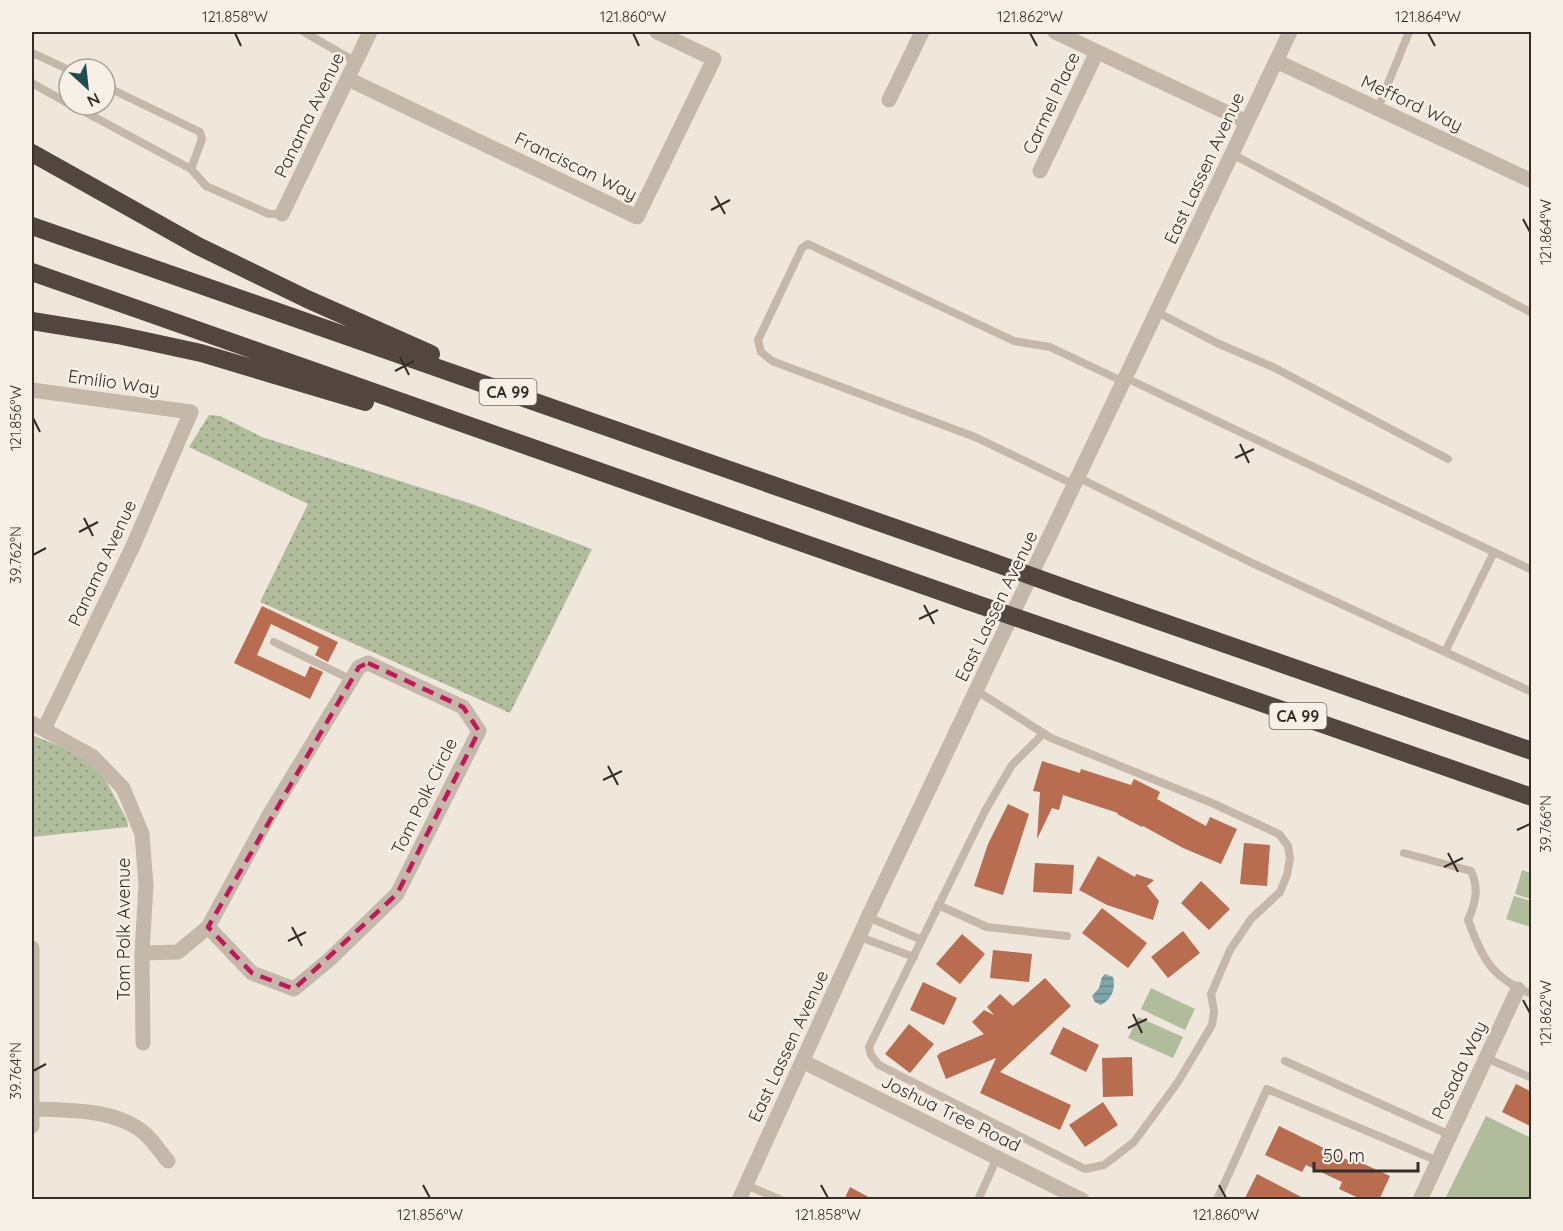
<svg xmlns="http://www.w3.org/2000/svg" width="1563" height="1231" font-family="Quicksand,sans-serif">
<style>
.grass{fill:url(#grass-dots)}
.park{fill:#b1bc9d}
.water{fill:url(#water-rules)}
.building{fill:#b86c50}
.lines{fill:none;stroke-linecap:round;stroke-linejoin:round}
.lane{stroke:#c5b7a9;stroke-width:8}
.street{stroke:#c5b7a9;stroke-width:15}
.highway{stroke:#534640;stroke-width:18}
.highway-bridge{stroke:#534640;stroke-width:18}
.marked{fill:none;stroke:#c2185b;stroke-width:4.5;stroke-dasharray:12 8;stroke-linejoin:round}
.ticks{fill:none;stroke:#332c28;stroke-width:2}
.labels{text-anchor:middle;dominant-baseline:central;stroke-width:5;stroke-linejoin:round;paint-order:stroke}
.shield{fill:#f7f0e7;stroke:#6e6761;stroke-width:1.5}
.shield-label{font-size:16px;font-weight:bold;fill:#332c28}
.street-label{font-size:18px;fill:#332c28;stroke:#f7f0e7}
.neatline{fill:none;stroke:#332c28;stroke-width:2}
.ticks-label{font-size:15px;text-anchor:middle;fill:#332c28}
</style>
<defs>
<pattern id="grass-dots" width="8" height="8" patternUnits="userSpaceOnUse" patternTransform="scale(1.5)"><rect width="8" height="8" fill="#b1bc9d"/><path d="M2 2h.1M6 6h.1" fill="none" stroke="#919980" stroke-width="1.8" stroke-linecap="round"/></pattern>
<pattern id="water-rules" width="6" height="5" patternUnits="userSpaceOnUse" patternTransform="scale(1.5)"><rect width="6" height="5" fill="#7ea6a8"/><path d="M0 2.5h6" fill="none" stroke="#688789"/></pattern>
</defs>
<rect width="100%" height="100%" fill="#efe6dc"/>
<path class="grass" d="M209 415 220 416 262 437 475 505 592 549 510 713 260 602 308 504 189 447Z
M32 735 84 756 105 779 127 820 128 827 32 837Z"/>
<path class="park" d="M1522 870 1531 873V899L1515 894Z
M1514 896 1531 901V927L1506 919Z
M1151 988 1195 1009 1185 1030 1141 1009Z
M1138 1017 1183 1037 1173 1058 1128 1038Z
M1486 1116 1531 1138 1532 1196 1530 1199H1445Z"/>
<path class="water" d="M1105 974 1113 977C1116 988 1112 999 1101 1005L1095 1002 1092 996 1099 988 1102 977Z"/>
<path class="building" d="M262 606 338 642 328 662 315 655 319 647 271 624 257 655 305 677 310 666 323 672 310 699 234 663Z
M1042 761 1080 773 1081 769 1131 785 1134 779 1160 792 1157 799 1206 826 1210 817 1237 829 1221 864 1183 848 1143 826 1142 827 1117 814 1118 813 1063 795 1059 810 1052 808 1037 839 1040 792 1033 791Z
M1008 804 1029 814 1003 895 974 886 988 844Z
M1244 843 1270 845 1267 886 1240 884Z
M1098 856 1135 877 1136 874 1154 880 1147 886 1159 901 1153 920 1107 905 1079 890Z
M1035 863 1074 865 1072 894 1033 892Z
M1201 881 1230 909 1209 930 1181 903Z
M1102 908 1147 943 1128 968 1082 933Z
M1183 931 1200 953 1168 978 1151 957Z
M962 934 985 954 960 984 936 964Z
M993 950 1032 954 1029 982 990 978Z
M1045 978 1071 1006 1000 1072 1071 1105 1060 1130 980 1093 996 1058 946 1079 937 1056 940 1053 984 1034 972 1022 984 1010 994 1015 987 1007 1000 994 1013 1006Z
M923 982 957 998 944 1025 910 1010Z
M909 1024 934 1044 910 1073 885 1054Z
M1063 1027 1099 1045 1086 1072 1050 1054Z
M1132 1057 1133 1096 1103 1097 1102 1058Z
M1516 1084 1532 1092V1127L1502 1112Z
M1103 1102 1118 1125 1085 1147 1069 1125Z
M1279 1126 1352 1162 1353 1159 1390 1176 1379 1200H1363L1339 1189 1342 1182 1306 1165 1302 1172 1265 1155Z
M1257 1174 1307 1200H1244Z
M850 1187 874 1200H844Z"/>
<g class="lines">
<path class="lane" d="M304 32 356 62
M32 56 35 54 69 70
M32 83 69 104
M105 86 200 132 202 139 191 169 206 186 269 214H282
M72 105 191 169
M1378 108 1409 32
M1232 154 1532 313
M1157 312 1217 343 1273 367 1448 459
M1126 378 1532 570
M1079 478 1252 563 1532 692
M1075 485 975 437 772 361 761 352 758 340 802 248 808 244 1014 341 1050 347 1124 382
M274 642 350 679
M1445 652 1494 552
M977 691 1051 738 1212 803 1279 834 1288 846 1290 858 1287 875 1280 892 1251 919 1230 950 1211 994 1214 1011 1212 1025 1178 1082 1134 1142 1104 1165 1085 1169 879 1065 871 1055 869 1047 986 809 1012 765 1043 734
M1404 853 1471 871C1479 888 1476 902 1468 920 1483 959 1491 978 1532 994
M938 905 987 927 1067 936
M868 917 922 940
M860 937 914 957
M1486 1058 1532 1078
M1285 1061 1450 1135
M746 1185 781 1200
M978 1200 997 1158
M1217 1200 1267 1089 1438 1161"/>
<path class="street" d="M1055 32 1247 122
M1276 61 1532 181
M348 79 637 217 714 59 657 32
M889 100 922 32
M1040 171 1097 52
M282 214 370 32
M32 390 191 412 133 546 44 729
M32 723 92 756 123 788 142 834 146 885 142 953 143 1043
M142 953 178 952 208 927 268 817 359 667 368 663 463 707 479 731 397 894 330 959 294 989 252 973 208 927
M804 1062 1082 1200
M33 1109C68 1110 114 1109 143 1132 153 1140 160 1152 168 1161
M32 1126V948
M739 1200 868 917 1290 32
M1420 1200 1518 989"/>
<path class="highway" d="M32 153 198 246 307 299 431 354
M32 226 984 559
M32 272 968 601
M32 321 118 335 201 353 365 402
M1076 592 1532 751
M1064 634 1532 797"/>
<path class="highway-bridge" d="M984 559 1076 592
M968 601 1064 634"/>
</g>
<path class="marked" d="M368 663 463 707 479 731 397 894 294 989 252 973 208 927 359 667Z"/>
<path class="ticks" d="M235 33 241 46M633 33 639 46M1030 33 1037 46M1428 33 1435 46M715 196 725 214M711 210 730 200M1523 219 1530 232M400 357 409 375M395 371 414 361M33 418 40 432M1240 444 1249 463M1235 458 1254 449M84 518 93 536M79 532 98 522M33 555 46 548M924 605 934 624M919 619 938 610M608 766 618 785M603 780 622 771M1517 830 1530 824M1448 853 1458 872M1444 867 1463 858M292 927 302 946M288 941 306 932M1523 1000 1530 1013M1133 1014 1142 1033M1128 1028 1147 1019M33 1071 46 1064M423 1185 430 1198M821 1185 828 1198M1219 1185 1226 1198"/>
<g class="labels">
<g class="shield">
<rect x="479.5" y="379" width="57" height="26" rx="4.5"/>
<rect x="1269.5" y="703" width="57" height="26" rx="4.5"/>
</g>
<g class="shield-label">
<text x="508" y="392">CA 99</text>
<text x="1298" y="716">CA 99</text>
</g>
<g class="street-label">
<text transform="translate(1051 103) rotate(-65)">Carmel Place</text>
<text transform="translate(1412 103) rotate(25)">Mefford Way</text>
<text transform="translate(309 115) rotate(-64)">Panama Avenue</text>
<text transform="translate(576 166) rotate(26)">Franciscan Way</text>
<text transform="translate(1204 168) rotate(-65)">East Lassen Avenue</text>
<text transform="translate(114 382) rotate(8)">Emilio Way</text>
<text transform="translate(102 563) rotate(-65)">Panama Avenue</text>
<text transform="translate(996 606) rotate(-64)">East Lassen Avenue</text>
<text transform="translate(424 796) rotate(-64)">Tom Polk Circle</text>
<text transform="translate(123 929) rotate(-90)">Tom Polk Avenue</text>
<text transform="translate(788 1046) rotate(-65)">East Lassen Avenue</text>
<text transform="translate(1459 1070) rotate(-65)">Posada Way</text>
<text transform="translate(951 1113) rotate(26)">Joshua Tree Road</text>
</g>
</g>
<rect width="1563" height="1231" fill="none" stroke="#f7f0e7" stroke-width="66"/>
<g transform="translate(87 87) rotate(153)"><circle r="28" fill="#f7f0e7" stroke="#a9a29b" stroke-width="1.5"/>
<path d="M0-4.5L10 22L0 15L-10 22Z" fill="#224c50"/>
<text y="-9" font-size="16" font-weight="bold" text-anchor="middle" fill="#332c28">N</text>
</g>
<path d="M1314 1162v9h104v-9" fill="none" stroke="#332c28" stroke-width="3"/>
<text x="1323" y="1162" font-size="18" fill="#332c28" stroke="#f7f0e7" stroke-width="4.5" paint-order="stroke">50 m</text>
<rect x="33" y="33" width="1497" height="1165" class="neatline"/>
<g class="ticks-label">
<text x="235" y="22">121.858°W</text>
<text x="633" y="22">121.860°W</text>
<text x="1030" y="22">121.862°W</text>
<text x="1428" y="22">121.864°W</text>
<text transform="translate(1546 232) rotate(-90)" y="5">121.864°W</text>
<text transform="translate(16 418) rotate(-90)" y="5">121.856°W</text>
<text transform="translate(16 555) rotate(-90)" y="5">39.762°N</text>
<text transform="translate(1546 824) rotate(-90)" y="5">39.766°N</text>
<text transform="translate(1546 1013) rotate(-90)" y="5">121.862°W</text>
<text transform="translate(16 1071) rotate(-90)" y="5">39.764°N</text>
<text x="430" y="1220">121.856°W</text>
<text x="828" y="1220">121.858°W</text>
<text x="1226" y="1220">121.860°W</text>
</g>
</svg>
